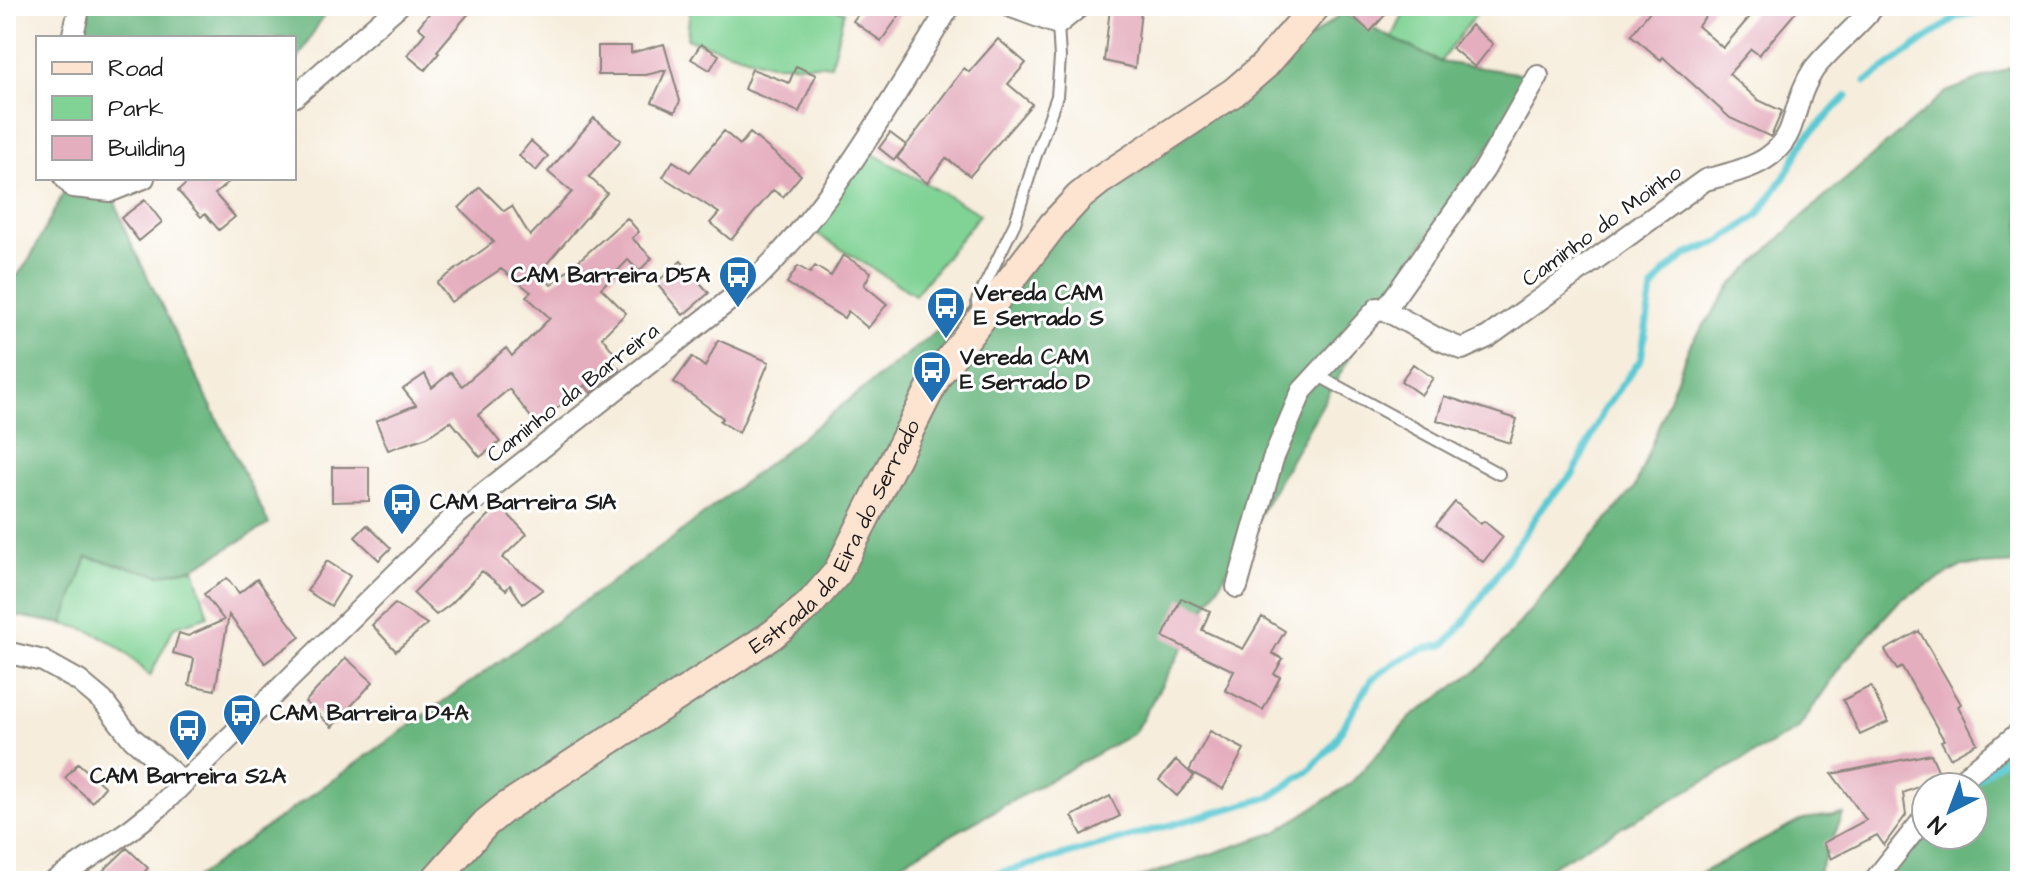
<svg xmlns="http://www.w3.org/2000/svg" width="2026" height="887" font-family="'Architects Daughter',sans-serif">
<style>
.green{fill:#80d395;stroke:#4e7858;stroke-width:2}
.forest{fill:#68b57e;stroke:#42684d;stroke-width:2}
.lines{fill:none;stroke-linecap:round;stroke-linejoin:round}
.stream{stroke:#5cc9d3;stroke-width:7}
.building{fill:#e5aebe}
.service-casing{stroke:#89847c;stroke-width:14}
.minor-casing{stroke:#89847c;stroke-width:24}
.secondary-casing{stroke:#89847c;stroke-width:32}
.service{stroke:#fff;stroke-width:10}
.minor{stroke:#fff;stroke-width:20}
.secondary{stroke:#fde4d1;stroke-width:28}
.labels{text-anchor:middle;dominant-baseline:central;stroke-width:6;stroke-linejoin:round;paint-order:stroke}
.street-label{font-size:22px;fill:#1c1c1c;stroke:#fff}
.poi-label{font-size:22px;font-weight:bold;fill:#1c1c1c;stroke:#fff;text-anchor:start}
</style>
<rect width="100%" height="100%" fill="#fff"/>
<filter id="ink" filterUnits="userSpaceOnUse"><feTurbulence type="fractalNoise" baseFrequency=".0125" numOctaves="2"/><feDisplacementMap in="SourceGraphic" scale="16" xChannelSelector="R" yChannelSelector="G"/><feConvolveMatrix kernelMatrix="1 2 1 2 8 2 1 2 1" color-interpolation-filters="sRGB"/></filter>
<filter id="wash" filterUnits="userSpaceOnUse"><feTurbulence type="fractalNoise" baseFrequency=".006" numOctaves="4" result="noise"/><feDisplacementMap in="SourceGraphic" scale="32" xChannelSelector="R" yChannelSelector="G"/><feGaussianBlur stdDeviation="1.8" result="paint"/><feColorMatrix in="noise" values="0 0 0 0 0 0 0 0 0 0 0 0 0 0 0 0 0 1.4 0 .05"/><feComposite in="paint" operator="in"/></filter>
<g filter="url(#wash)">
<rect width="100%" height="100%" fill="#f6eddc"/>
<path class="green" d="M690 6H827L844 12 831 65 770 64 687 39Z
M1404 6H1482L1440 62 1392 38 1406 9Z
M868 151 980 214 915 295 812 231Z
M87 557 160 575 194 568 208 616 174 627 150 676C124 650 101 629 63 624Z"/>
<path class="forest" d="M80 6H329L294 66V38H72Z
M1342 13 1440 62 1538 76 1378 308 1134 733 869 881H191L673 538Z
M2020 64V563L1962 566 1900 600 1844 662 1798 729 1545 870 1532 881H1129L1274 833 1350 784 1411 717 1483 666 1635 487 1689 347 1731 286 1803 216 1946 92Z
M69 182 111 191 128 237 269 524 194 568 160 575 87 557 63 624 6 614V291L29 260Z
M2020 732V881H1874L1926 816V835H1974V787H1953Z
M1843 814 1815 881H1686L1803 819Z"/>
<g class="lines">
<path class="stream" d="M1866 82 1958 16 2008 6
M1970 786 2007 756
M972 881 1270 797 1311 769 1333 744 1371 680 1396 662 1422 649 1444 645 1463 624 1546 502 1574 473 1605 408 1641 359 1652 290 1663 274 1686 255 1723 240 1758 215 1785 176 1806 138 1847 96"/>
</g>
<g id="blocks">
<path class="building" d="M435 6H475L437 51 439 53 425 70 407 55 425 33 418 27Z
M864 6H906L881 41 853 21Z
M1342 6H1393L1370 32Z
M1654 6H1714L1698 26 1723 48 1759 6H1801L1759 55 1751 49 1729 74 1758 100 1782 111 1771 137 1730 118 1663 57 1661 60 1631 35Z
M1110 8 1141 10 1135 68 1104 61Z
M1471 25 1493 44 1475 67 1452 48Z
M998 39 1026 63 1008 84 1032 104 970 176 946 158 927 183 897 158 964 68 969 72Z
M664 44 680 101 675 112 652 102 666 70 646 75H598V46H631V53Z
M701 44 719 55 710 70 691 59Z
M796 66 816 75 799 112 744 89 752 69 789 83Z
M594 118 621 140 589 177 607 193 539 273 551 285 627 218 639 232 632 238 652 258 639 271 628 260 601 288 626 313 602 337 615 354 610 358 620 370 591 393 585 385 537 425 509 389 478 415 500 442 480 457 451 421 427 437 388 450 376 421 416 405 403 389 425 374 432 388 451 372 462 386 506 348 512 356 550 318 526 296 531 292 501 269 451 302 437 283 494 242 459 208 480 187 504 211 512 206 530 236 572 192 548 172Z
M724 131 740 145 750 133 801 175 783 197 773 190 731 240 710 223 719 213 663 177 673 161 690 172Z
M890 133 906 145 894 160 879 148Z
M531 141 548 156 536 171 519 156Z
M193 178H233L215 194 235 217 219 230 205 214 201 217 178 191Z
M145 200 162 222 139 241 121 218Z
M843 255 871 272 864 285 887 304 868 328 848 311 844 318 787 283 798 266 810 273 815 266 831 276Z
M681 261 709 293 683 315 656 283Z
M718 340 769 362 739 433 720 421 723 418 674 382 692 357 705 367Z
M1413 364 1433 378 1421 395 1401 381Z
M1444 396 1517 419 1510 443 1437 420Z
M332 467H369V501L332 502Z
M1455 502 1481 524 1484 521 1503 537 1483 562 1436 525Z
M499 505 527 534 502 558 543 589 523 604 510 585 506 590 482 571 451 604 436 615 413 593Z
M367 525 391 548 379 560 355 537Z
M327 561 350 576 331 606 307 591Z
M227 578 239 593 257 579 300 637 265 663 229 615 215 690 189 685 194 659 173 653 179 633 188 636 224 620 204 594Z
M1181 598 1210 611 1202 630 1243 649 1262 617 1285 631 1272 653 1283 659 1274 674 1280 677 1263 710 1225 690 1234 671 1163 637Z
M395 604 427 624 396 651 372 625Z
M1919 631 1961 704 1958 706 1977 743 1950 758 1941 741 1944 740 1902 667 1897 670 1885 650Z
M346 658 373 682 332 727 305 702Z
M1871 686 1888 722 1860 735 1843 700Z
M1210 731 1244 749 1223 789 1189 771Z
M1931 754 1941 777 1903 793 1906 815 1884 845 1877 835 1831 859 1823 843 1866 820 1832 774Z
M1176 760 1194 776 1177 796 1159 780Z
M78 763 105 787 92 802 65 778Z
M1110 796 1120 816 1082 835 1072 816Z
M127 848 148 868 136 881H111L102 872Z"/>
</g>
</g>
<g filter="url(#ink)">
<use href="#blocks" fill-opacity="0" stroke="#89847c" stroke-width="2"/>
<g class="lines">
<defs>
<path id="service" d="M978 311 977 301 1015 223 1035 158 1057 96 1060 58 1058 24
M1317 375 1499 474"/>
<path id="minor" d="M1009 6 1058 24 1080 6
M72 38 80 6
M294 97 398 6
M65 178 73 187 111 191 144 178
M1385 310 1484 170 1538 76
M1237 587 1273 459 1302 391 1378 308 1385 310 1438 339 1462 349 1488 337 1705 180C1739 171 1778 164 1791 127 1798 107 1801 88 1814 69 1832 46 1856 29 1874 6
M6 652 43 661 79 681 103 701 130 736 183 782
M1953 787 2020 732
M55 881 130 830 159 807 454 517 755 280C835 202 891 101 950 6
M1874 881 1926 816"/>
<g id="secondary">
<path id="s1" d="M434 881 486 823 506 807 772 635 809 605 837 573 937 376 1053 225 1079 197 1099 181 1234 92 1264 66 1316 6"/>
</g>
</defs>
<use href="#service" class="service-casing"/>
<use href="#minor" class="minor-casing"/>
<use href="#secondary" class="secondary-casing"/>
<use href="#service" class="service"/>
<use href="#minor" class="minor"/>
<use href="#secondary" class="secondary"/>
</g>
</g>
<defs>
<symbol id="bus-pin" viewBox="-11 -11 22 30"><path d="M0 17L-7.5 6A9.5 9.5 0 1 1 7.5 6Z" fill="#1f6fb2" stroke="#fff"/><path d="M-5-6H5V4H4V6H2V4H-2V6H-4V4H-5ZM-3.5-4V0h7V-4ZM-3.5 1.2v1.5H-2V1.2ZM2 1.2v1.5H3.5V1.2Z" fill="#fff"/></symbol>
</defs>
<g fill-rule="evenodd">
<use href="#bus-pin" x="716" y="253" width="44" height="60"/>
<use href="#bus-pin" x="924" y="284" width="44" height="60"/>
<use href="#bus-pin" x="910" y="348" width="44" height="60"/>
<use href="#bus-pin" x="380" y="480" width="44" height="60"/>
<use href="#bus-pin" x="220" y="691" width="44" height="60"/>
<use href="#bus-pin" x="166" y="706" width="44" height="60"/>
</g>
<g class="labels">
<g class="street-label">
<text transform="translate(1602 226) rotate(-36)">Caminho do Moinho</text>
<text transform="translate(573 393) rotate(-38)">Caminho da Barreira</text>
<text stroke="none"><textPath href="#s1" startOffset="538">Estrada da Eira do Serrado</textPath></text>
</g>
<g class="poi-label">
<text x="710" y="275" text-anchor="end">CAM Barreira D5A</text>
<text x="974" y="293">Vereda CAM<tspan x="974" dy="25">E Serrado S</tspan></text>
<text x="960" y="357">Vereda CAM<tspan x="960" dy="25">E Serrado D</tspan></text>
<text x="430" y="502">CAM Barreira S1A</text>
<text x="270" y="713">CAM Barreira D4A</text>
<text x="188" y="776" text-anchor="middle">CAM Barreira S2A</text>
</g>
</g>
<rect width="2026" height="887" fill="none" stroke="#fff" stroke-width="32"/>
<rect x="36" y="36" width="260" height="144" fill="#ffffff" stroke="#a4a4a4" stroke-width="2"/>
<rect x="52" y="62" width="40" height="12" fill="#fde4d1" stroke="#a4a4a4" stroke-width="2"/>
<text x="108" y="76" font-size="24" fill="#1c1c1c">Road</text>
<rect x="52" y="96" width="40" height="24" fill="#80d395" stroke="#a4a4a4" stroke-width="2"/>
<text x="108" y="116" font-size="24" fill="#1c1c1c">Park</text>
<rect x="52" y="136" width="40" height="24" fill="#e5aebe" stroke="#a4a4a4" stroke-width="2"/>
<text x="108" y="156" font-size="24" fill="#1c1c1c">Building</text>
<g transform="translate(1950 811) rotate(222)"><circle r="38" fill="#ffffff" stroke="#a4a4a4" stroke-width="2"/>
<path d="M0-6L14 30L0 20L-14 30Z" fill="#1f6fb2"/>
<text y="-12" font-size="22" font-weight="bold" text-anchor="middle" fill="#1c1c1c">N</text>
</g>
</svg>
